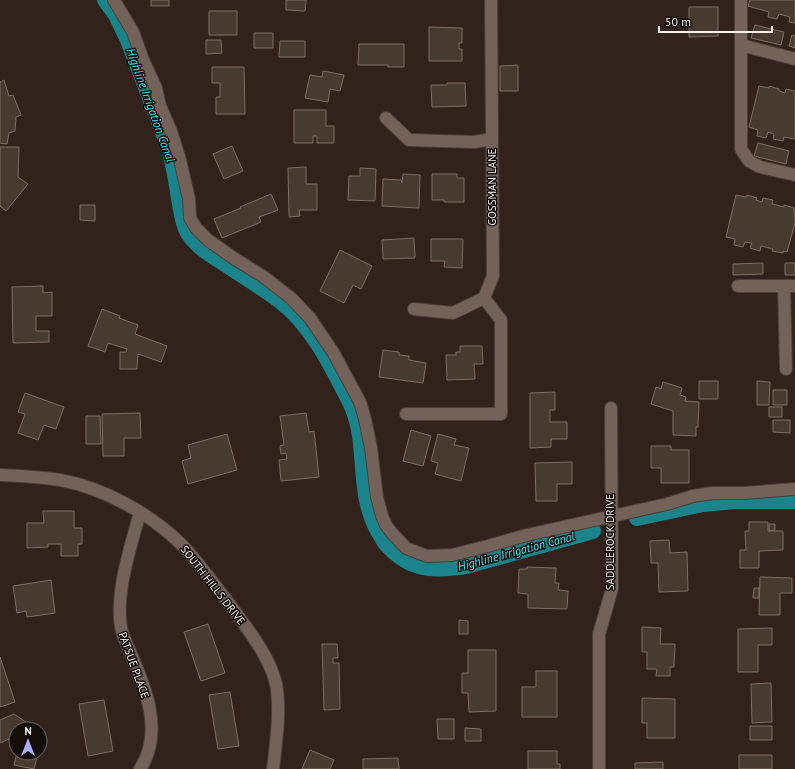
<svg xmlns="http://www.w3.org/2000/svg" width="795" height="769" font-family="'PT Sans',sans-serif">
<style>
.lines{fill:none;stroke-linecap:round;stroke-linejoin:round}
.canal{stroke:#1b848a;stroke-width:16}
.building{fill:#473a31;stroke:#7e6e65}
.minor-casing{stroke:#4a3f39;stroke-width:14}
.minor{stroke:#72625a;stroke-width:12}
.labels{text-anchor:middle;dominant-baseline:central;stroke-width:3;stroke-linejoin:round;paint-order:stroke}
.street-label{font-size:11px;fill:#faf1ec;stroke:#140e0b}
.water-label{font-size:12px;font-style:italic;fill:#32f1fd;stroke:#140e0b}
</style>
<rect width="100%" height="100%" fill="#31231c"/>
<g class="lines">
<path class="canal" d="M105 0 116 15 128 40 169 148C174 164 176 181 179 198 181 209 182 223 188 233 197 247 211 255 225 264 243 276 263 288 280 301 312 325 332 367 350 402 370 442 355 489 378 531 381 535 383 540 386 544 410 571 433 571 466 566L593 531
M637 518 703 504 735 501H795"/>
</g>
<path class="building" d="M151 0H169V6H151Z
M286 0H306L305 11 286 10Z
M750 0H795V23L789 22 790 17 779 14 777 19 768 17 769 12 748 6Z
M689 7H718V36L689 37Z
M209 11H237V35H209Z
M755 25 784 32 781 45 751 38Z
M429 27 462 28V43H459V49H462V61H429Z
M254 33H273V48H254Z
M792 35 795 36V48L789 46Z
M206 40H221L222 53 206 54Z
M280 41H305V57H279Z
M359 44H404V67H388V65H358Z
M518 65V91H500V66Z
M212 67H244L245 114H216V97H220V83H212Z
M323 71 344 75 340 91 330 89 328 102 305 98 310 75 322 77Z
M4 80 9 96 13 95 21 115 16 117 15 131 9 133 7 144 0 143V82Z
M447 83H465L466 106 432 107 431 85H447Z
M759 86 769 88V86L779 89V91L785 93 786 89 795 91V139L784 137 783 141 773 139 774 134 768 132 766 138 757 136 758 130 749 127Z
M294 110H326V126H334V143H317V136H313V143H294Z
M758 143 789 151 786 164 754 156Z
M232 146 243 171 224 179 213 154Z
M0 147H19L18 177 28 184 6 211 0 206Z
M306 167V184H317V210H299L300 216 289 217 288 168Z
M360 168 376 169 375 201 348 200 349 176H360Z
M403 174 420 175 419 208 382 206 383 179 401 180 402 183Z
M432 174H457V178H464V202H444V200H432Z
M271 194 278 210 259 217 261 222 222 238 214 219 241 208 240 207Z
M736 195 746 197 747 195 757 198 756 200 762 202 763 198 773 200 772 204 784 207V205L794 208 795 223 787 252 783 251V253L772 251 773 249 761 246 760 251 750 248 752 243 745 242 743 247 734 245 735 239 726 237Z
M80 205H95V221L80 220Z
M414 238 415 258 383 259 382 240Z
M431 239H463L462 268 444 267 445 261H431Z
M340 250 372 266 361 289 353 285 344 303 320 291Z
M763 263V274L733 275V264Z
M785 263H795V275H785Z
M43 286V293L52 292V316H36V331H49V342L13 343 12 287Z
M102 309 120 316 119 318 138 325 135 334 167 346 161 362 138 354 137 369H120V352H126L127 349 108 343 105 352 88 346Z
M460 346H482L483 364H474L475 379 447 380 446 355H456V352H460Z
M383 350 399 352V355L409 356V360L426 363 423 383 379 377Z
M699 381H718V399H699Z
M757 381 770 382 769 405H757Z
M663 382 682 388 680 395 686 397 685 401 699 402 698 427H696V436L673 435V411L651 404 656 387 661 389Z
M773 390H787V405H773Z
M555 392V410H550V422H567V439H551V447L530 448V393Z
M25 393 64 407 56 429 44 425 38 440 18 433 25 414 18 412Z
M769 407H782V417H769Z
M140 413 141 438H124V456H103L102 414Z
M306 413 309 432 314 431 319 477 281 481 279 460 287 459 286 453 281 454 280 446 284 445 280 416Z
M86 416H100L101 444H86Z
M773 420H790V433L773 432Z
M411 430 431 436 423 466 403 461Z
M227 434 237 470 188 484 182 461 191 458 188 445Z
M438 434 456 439 454 445 469 448 461 481 435 474 438 463 431 461Z
M651 446H671V450H689V483H661V468H651Z
M572 462V484H557V501H536L535 463Z
M43 511H74V528H82V544H78V556H61V544H48V547L27 548V523H44Z
M749 522H768V531H783V550L759 551V568H740V550H746L745 531H749Z
M769 524H775V530L769 531Z
M669 540 670 553 687 552 688 591 659 592 658 563H651L650 541Z
M527 567 556 568 555 583H559L558 590 568 591 567 609 528 608V594L518 593 519 569H527Z
M760 577 792 578V593H780V615H759Z
M51 580 55 613 27 617 26 611 17 613 13 586Z
M754 588H759V598H753Z
M459 620 468 621V634H459Z
M208 624 225 673 201 681 184 632Z
M642 627 661 628 660 644H675L674 667H670V676H656L657 669H647V652H642Z
M772 628V645H758V672H738V629Z
M322 644H337L338 658H333V663H339L340 709 324 710Z
M468 650H496V711L469 712 468 693H462V673H468Z
M0 657 15 702 0 707Z
M536 671H557V717H522V687H536Z
M771 683 772 722 752 723 751 684Z
M230 692 239 746 218 749 209 695Z
M642 698 675 699V738H647V723H642Z
M104 700 113 751 88 756 79 704Z
M14 714 36 729H16V743L9 739 0 743V720Z
M437 719H454V739H438Z
M750 726H772V740H750Z
M465 728 481 729V741H465Z
M310 750 334 760 330 769H302Z
M528 751H557V764H560V769H528Z
M17 753H38L34 769 14 765Z
M739 755H772V769H739Z
M398 758 399 769H363V759Z
M663 762V769H635V763Z"/>
<g class="lines">
<defs>
<path id="minor" d="M114 0 133 32 143 60 156 88 160 106 171 131 180 160 189 199 190 218 196 228 208 240 232 257 264 277 291 298 310 318 333 352 360 402 365 419 371 448 377 497 382 516 386 525 392 533 406 548 427 556 452 555 488 546 527 535 667 504 693 496 713 493H744L795 489
M741 0V149L749 161 760 167 795 175
M741 45 795 59
M386 118 409 140 474 142 492 139
M738 286H795
M784 286 786 369
M414 309 453 313 484 298 493 276 491 0
M406 414H501V320L484 298
M0 475C20 476 41 477 60 480 104 488 151 514 182 545 200 564 215 586 231 606 248 630 269 655 276 684 281 710 276 743 273 769
M140 769C168 727 139 675 123 635 112 600 131 547 140 512
M599 769V634L612 589 611 408"/>
</defs>
<use href="#minor" class="minor-casing"/>
<use href="#minor" class="minor"/>
</g>
<g class="labels">
<g class="street-label">
<text transform="translate(492 187) rotate(-90)">GOSSMAN LANE</text>
<text transform="translate(610 542) rotate(-90)">SADDLEROCK DRIVE</text>
<text transform="translate(213 585) rotate(52)">SOUTH HILLS DRIVE</text>
<text transform="translate(134 665) rotate(70)">PATSUE PLACE</text>
</g>
<g class="water-label">
<text transform="translate(151 105) rotate(70)">Highline Irrigation Canal</text>
<text transform="translate(516 551) rotate(-15)">Highline Irrigation Canal</text>
</g>
</g>
<g transform="translate(28 741)"><circle r="19" fill="#140e0b" stroke="#706965"/>
<path d="M0-3L7 15L0 10L-7 15Z" fill="#adaffb"/>
<text y="-6" font-size="11" font-weight="bold" text-anchor="middle" fill="#faf1ec">N</text>
</g>
<path d="M659 26v6h113v-6" fill="none" stroke="#faf1ec" stroke-width="2"/>
<text x="665" y="26" font-size="12" fill="#faf1ec" stroke="#140e0b" stroke-width="3" paint-order="stroke">50 m</text>
</svg>
